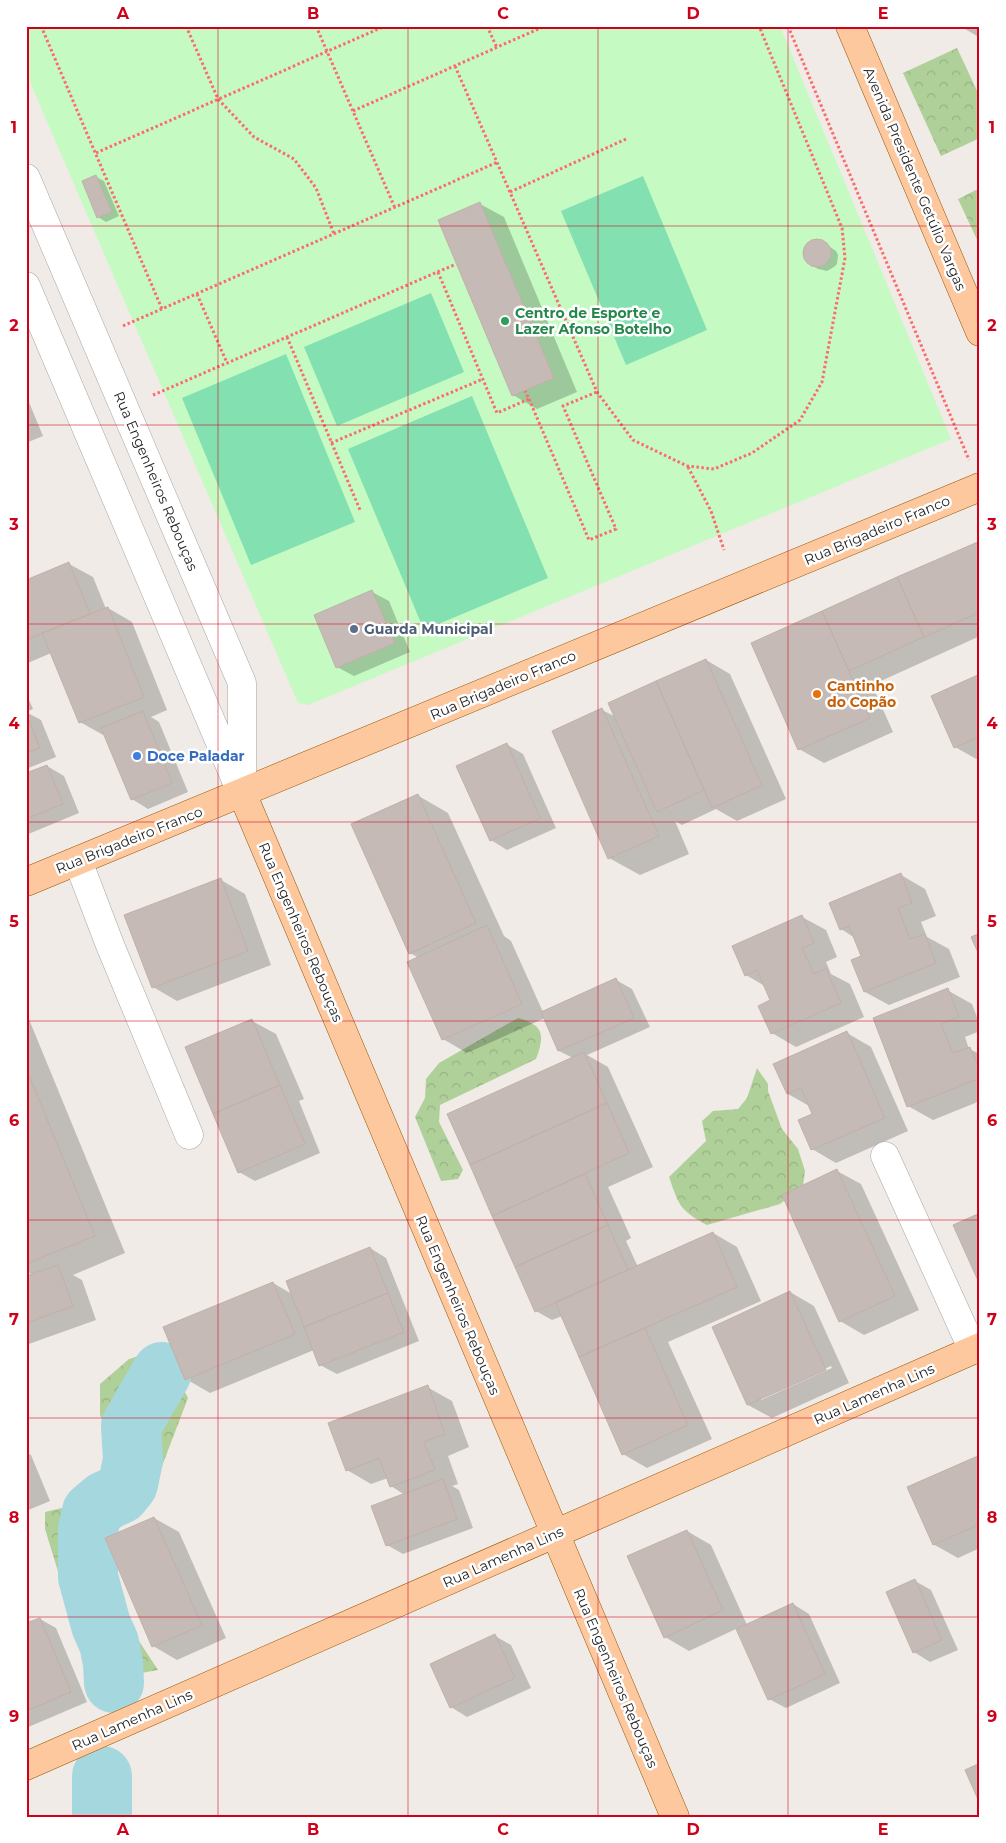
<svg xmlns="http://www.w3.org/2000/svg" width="1006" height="1843" font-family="Montserrat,sans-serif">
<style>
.forest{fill:url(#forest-crowns)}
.park{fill:#c5fac2}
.pitch{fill:#82e0b1}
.shadow{fill:#0003;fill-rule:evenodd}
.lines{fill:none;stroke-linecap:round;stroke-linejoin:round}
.river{stroke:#a5d8de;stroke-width:60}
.building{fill:#c5bab5;stroke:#c2b0a8}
.minor-casing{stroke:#a6a6a6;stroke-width:29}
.major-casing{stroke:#9b5500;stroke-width:29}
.path{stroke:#fc6b6d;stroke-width:3;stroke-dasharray:2.5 2.5;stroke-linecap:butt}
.minor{stroke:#fff;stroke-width:28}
.major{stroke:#fdc89e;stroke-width:28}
.grid{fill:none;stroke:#cf0019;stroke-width:1;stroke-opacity:0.55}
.leisure-dot{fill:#2e9e5b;stroke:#fff;stroke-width:2}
.service-dot{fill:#5c6f8a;stroke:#fff;stroke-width:2}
.food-dot{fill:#e8710a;stroke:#fff;stroke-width:2}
.shop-dot{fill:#3f7fe0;stroke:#fff;stroke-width:2}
.labels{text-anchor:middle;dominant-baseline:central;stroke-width:5;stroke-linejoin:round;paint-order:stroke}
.street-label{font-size:14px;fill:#1f1f1f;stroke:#fff}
.leisure-label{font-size:14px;font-weight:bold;fill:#27864d;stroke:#fff;text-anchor:start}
.service-label{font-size:14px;font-weight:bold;fill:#4e5e75;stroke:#fff;text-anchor:start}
.food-label{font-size:14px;font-weight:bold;fill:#c56008;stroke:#fff;text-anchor:start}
.shop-label{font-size:14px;font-weight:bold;fill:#366cbe;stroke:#fff;text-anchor:start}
.neatline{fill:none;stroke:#cf0019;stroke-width:2}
.grid-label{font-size:16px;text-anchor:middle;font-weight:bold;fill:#cf0019}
</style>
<defs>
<pattern id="forest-crowns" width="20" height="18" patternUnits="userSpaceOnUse" patternTransform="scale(1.25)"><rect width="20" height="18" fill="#b0d09a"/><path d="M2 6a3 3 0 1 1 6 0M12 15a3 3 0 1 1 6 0" fill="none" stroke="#97b284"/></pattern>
</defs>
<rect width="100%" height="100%" fill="#f0ebe6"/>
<path class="forest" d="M957 48 980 97V138L941 156 903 73Z
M980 188V246L958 199Z
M518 1018C544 1025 545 1035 536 1059L440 1105 439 1122 463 1170 458 1179 441 1181 415 1117 425 1098 426 1079 439 1063Z
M757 1068 768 1084V1091L782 1129 798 1149 805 1171 803 1186 780 1204 707 1225C679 1210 679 1205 669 1177L706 1141 702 1121 713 1111 738 1109 747 1098Z
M162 1349 188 1398 149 1500 102 1532C98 1564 107 1598 114 1629L137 1638 158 1670 97 1681 64 1591 45 1529V1512L79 1504 97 1487 101 1470 115 1447 100 1415V1384L129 1359Z"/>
<path class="park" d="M26 26H780L951 439 308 705 298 703 26 73Z"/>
<path class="pitch" d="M643 176 707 330 626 365 561 211Z
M431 293 464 372 337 426 304 347Z
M286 354 355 522 251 565 182 398Z
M472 396 548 578 424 630 348 449Z"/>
<path class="shadow" d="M960 26H980V35L977 36Z
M96 177 104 181 119 216 106 222 98 217Z
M480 204 504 217 577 392 537 409 513 395Z
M813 240 821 241 836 251 838 255 837 264 834 267 827 271 818 269 810 264 805 257 806 245Z
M26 395 43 436 26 443Z
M980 542V636L872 685 893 732 824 763 799 749 753 644Z
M69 564 93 577 106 609 108 608 132 622 167 710 151 717 159 722 188 792 148 809 132 799 105 736 80 722 51 653 28 663 26 662V581Z
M372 592 389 601 410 652 354 676 337 667Z
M706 660 730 674 786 799 737 821 716 809 682 825 675 821 689 854 640 875 609 858 602 710 616 717 609 704Z
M980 676V761L955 747Z
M26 693 33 709 26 712Z
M26 712 41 720 56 757 26 769Z
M506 744 523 754 556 828 507 850 491 840Z
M47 766 64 776 79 813 26 835V775Z
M417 795 448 813 504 936 511 941 543 1012 616 980 632 989 650 1027 587 1055 608 1067 653 1167 608 1187 631 1238 626 1241 638 1267 713 1233 737 1247 761 1301 668 1342 712 1439 647 1468 623 1454 562 1316 552 1320 536 1311 449 1114 573 1058 559 1051 545 1018 467 1053 443 1039 419 958 410 953Z
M901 875 925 889 936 916 921 922 927 937 949 949 960 977 889 1005 865 992 863 957 855 938 841 929Z
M221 880 245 894 271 965 177 1001 153 987Z
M802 917 826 930 837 957 826 962 831 974 850 984 864 1017 796 1047 772 1033V1001L765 986 746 975Z
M947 990 972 1004 980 1025V1031L965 1037 969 1049 980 1054V1101L933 1120 908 1106Z
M26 1012 125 1253 73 1275 82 1280 96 1320 26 1345V1277L33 1275 26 1271Z
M252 1021 276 1034 304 1099 299 1101 320 1153 255 1181 239 1172Z
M847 1033 871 1047 908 1131 836 1163 812 1149 814 1114 811 1107 788 1094Z
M837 1171 861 1184 919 1310 864 1335 840 1321Z
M370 1248 386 1258 419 1341 337 1374 320 1365 314 1350 210 1393 186 1379 273 1283 292 1294Z
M790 1292 814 1306 849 1383 772 1418 748 1405 713 1328ZM831 1366 832 1368 761 1400V1398Z
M427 1387 452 1401 469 1447 448 1456 458 1484 452 1486 459 1490 473 1528 403 1554 387 1545 405 1495 391 1486 388 1478 371 1484 347 1470Z
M26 1452 31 1455 50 1501 26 1511Z
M980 1456V1548L958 1558 933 1544Z
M154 1518 179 1532 226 1638 177 1660 153 1646Z
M687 1531 711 1545 747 1625 793 1604 809 1614 840 1683 786 1708 769 1699 738 1628 689 1651 665 1637Z
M915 1581 931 1590 958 1650 930 1662 914 1652Z
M40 1619 56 1628 87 1702 26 1728V1625Z
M495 1636 511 1645 531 1688 467 1717 451 1707Z"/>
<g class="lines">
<path class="river" d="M114 1683 113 1663 109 1643 101 1625 88 1577V1530L92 1512 105 1501 120 1494 128 1484 133 1460 131 1426 162 1372
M102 1776V1817"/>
</g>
<path class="building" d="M96 175 112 212 97 218 82 181Z
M480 202 554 378 512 396 438 220Z
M803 253a14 14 0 1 1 28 0a14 14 0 1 1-28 0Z
M980 541V612L924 637 897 577Z
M69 562 90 614 26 640V580Z
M897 577 924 637 849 671 822 611Z
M372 590 395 643 336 668 314 615Z
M108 607 144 697 79 723 42 633Z
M822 611 870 718 798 750 751 643Z
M706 659 762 785 712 808 656 681Z
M980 674V736L954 748 931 696Z
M656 681 704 790 657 812 608 703Z
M602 708 659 836 608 859 552 731Z
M143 711 172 783 131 800 101 728Z
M26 713 40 748 26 753Z
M507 743 540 818 490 841 456 766Z
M47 765 63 804 26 819V773Z
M418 794 476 923 409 954 351 824Z
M901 873 912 903 898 908 910 939 925 934 936 963 864 992 851 960 861 956 849 926 840 930 829 903Z
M221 878 248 951 152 988 124 915Z
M802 915 814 943 802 948 814 974 826 969 841 1003 771 1034 758 1006 770 1000 757 970 745 976 732 946Z
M487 925 522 1004 442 1040 407 962Z
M980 933V957L971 937Z
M616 978 634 1018 558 1051 541 1012Z
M948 988 959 1017 941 1024 953 1053 970 1047 980 1071V1078L907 1107 873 1018Z
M252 1019 280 1085 213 1114 185 1047Z
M847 1031 885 1118 811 1150 798 1120 812 1114 801 1088 787 1094 773 1064Z
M584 1052 607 1103 470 1165 447 1114Z
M26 1068 95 1236 26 1264Z
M280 1085 305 1144 238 1173 213 1114Z
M607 1103 629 1153 492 1216 470 1165Z
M837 1169 895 1296 839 1322 782 1195Z
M585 1174 608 1225 515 1267 492 1216Z
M980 1213V1285L953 1225Z
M608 1225 628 1270 535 1312 515 1267Z
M713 1232 737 1287 579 1357 555 1302Z
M370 1247 388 1293 304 1327 286 1281Z
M58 1265 73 1306 26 1323V1276Z
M273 1282 295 1334 185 1380 163 1327Z
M790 1291 826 1370 747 1405 712 1327Z
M388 1293 404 1332 319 1366 304 1327Z
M645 1328 688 1425 622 1455 579 1357Z
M428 1385 445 1434 424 1442 435 1470 390 1487 379 1458 346 1471 328 1423Z
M980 1455V1524L933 1545 907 1487Z
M443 1479 457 1519 386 1546 371 1506Z
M154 1517 202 1625 152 1647 105 1538Z
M687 1530 723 1610 664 1638 627 1556Z
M915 1579 942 1640 913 1653 886 1592Z
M793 1603 825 1674 768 1700 736 1629Z
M40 1618 71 1692 26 1711V1623Z
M495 1634 515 1678 450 1708 430 1664Z
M980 1763V1804L965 1770Z"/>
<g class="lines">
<defs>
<path id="minor" d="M26 178 242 683V793
M26 286 236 780
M78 861 110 945 189 1135
M885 1156 973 1350"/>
<path id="major" d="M850 26 980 332
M242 793 675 1817
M26 882 980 487
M26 1766 980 1347"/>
</defs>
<use href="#minor" class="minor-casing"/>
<use href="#major" class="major-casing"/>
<path class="path" d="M41 26 162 309
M186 26 218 99 254 137 294 159 316 188 334 234
M316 26 395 208
M487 26 497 48
M788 26 969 460
M455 66 597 392 633 440 687 466 714 469 752 453 800 420 822 382 845 258 842 228 759 26
M353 111 545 26
M96 153 385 26
M510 192 626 139
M438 272 497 413 529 399 525 391
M197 294 227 363
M123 326 498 162
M287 337 360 510
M153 395 456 264
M529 399 589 540 616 529 563 406 597 392
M331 443 483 379
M688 467 711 511 724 550"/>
<use href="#minor" class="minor"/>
<use href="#major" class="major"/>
</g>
<path class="grid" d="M218 26V1817M408 26V1817M598 26V1817M788 26V1817M26 226H980M26 425H980M26 624H980M26 822H980M26 1021H980M26 1220H980M26 1418H980M26 1617H980"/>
<circle class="leisure-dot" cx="505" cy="321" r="5"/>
<circle class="service-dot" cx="354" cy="629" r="5"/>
<circle class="food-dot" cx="817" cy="694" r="5"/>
<circle class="shop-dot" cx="137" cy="756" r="5"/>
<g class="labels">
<g class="street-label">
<text transform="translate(915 179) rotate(67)">Avenida Presidente Getúlio Vargas</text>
<text transform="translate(156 481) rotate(67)">Rua Engenheiros Rebouças</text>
<text transform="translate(877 530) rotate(-23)">Rua Brigadeiro Franco</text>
<text transform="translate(503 685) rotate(-23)">Rua Brigadeiro Franco</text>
<text transform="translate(129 840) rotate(-22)">Rua Brigadeiro Franco</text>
<text transform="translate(301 932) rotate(67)">Rua Engenheiros Rebouças</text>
<text transform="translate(458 1305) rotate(67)">Rua Engenheiros Rebouças</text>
<text transform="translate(874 1394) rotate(-24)">Rua Lamenha Lins</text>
<text transform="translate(503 1557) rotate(-24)">Rua Lamenha Lins</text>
<text transform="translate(616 1678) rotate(67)">Rua Engenheiros Rebouças</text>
<text transform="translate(132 1720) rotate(-24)">Rua Lamenha Lins</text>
</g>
<g class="leisure-label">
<text x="515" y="313">Centro de Esporte e<tspan x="515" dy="16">Lazer Afonso Botelho</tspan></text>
</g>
<g class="service-label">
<text x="364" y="629">Guarda Municipal</text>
</g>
<g class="food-label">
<text x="827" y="686">Cantinho<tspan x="827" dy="16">do Copão</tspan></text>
</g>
<g class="shop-label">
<text x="147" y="756">Doce Paladar</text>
</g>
</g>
<rect width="1006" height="1843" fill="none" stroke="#ffffff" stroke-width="55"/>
<rect x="28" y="28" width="950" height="1788" class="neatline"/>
<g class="grid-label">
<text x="123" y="19">A</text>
<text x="313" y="19">B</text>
<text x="503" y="19">C</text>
<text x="693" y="19">D</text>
<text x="883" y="19">E</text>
<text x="14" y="133">1</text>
<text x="992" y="133">1</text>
<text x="14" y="331">2</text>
<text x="992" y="331">2</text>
<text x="14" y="530">3</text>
<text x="992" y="530">3</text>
<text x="14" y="729">4</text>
<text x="992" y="729">4</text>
<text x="14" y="927">5</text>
<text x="992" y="927">5</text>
<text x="14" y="1126">6</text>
<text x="992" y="1126">6</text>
<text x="14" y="1325">7</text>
<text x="992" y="1325">7</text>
<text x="14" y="1523">8</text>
<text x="992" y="1523">8</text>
<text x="14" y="1722">9</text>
<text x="992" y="1722">9</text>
<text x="123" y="1835">A</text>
<text x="313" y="1835">B</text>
<text x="503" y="1835">C</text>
<text x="693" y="1835">D</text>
<text x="883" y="1835">E</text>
</g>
</svg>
